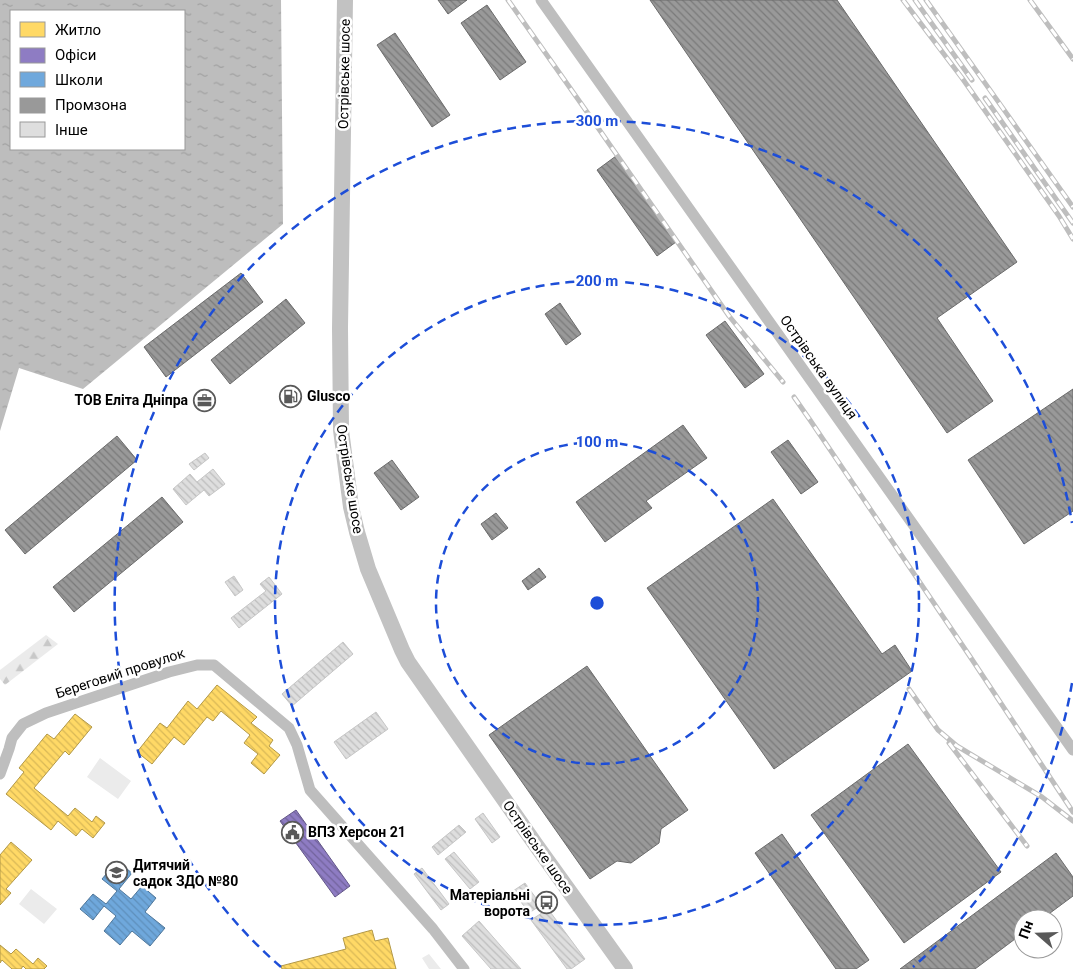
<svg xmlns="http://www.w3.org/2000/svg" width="1073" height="969" font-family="Roboto,sans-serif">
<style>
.green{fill:#ebebeb}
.forest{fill:url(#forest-firs)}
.water{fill:url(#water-ripples);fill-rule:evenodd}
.homes{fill:url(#homes-back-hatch);stroke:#b29847}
.offices{fill:url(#offices-back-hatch);stroke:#635788}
.schools{fill:url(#schools-back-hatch);stroke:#4e769a}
.industry{fill:url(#industry-back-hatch);stroke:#6b6b6b}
.building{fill:url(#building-back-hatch);stroke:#c6c6c6}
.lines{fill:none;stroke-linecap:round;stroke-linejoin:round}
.street{stroke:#bebebe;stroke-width:11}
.secondary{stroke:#c2c2c2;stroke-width:16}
.rail-casing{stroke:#bebebe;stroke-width:5}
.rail{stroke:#fff;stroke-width:3;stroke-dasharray:9;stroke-linecap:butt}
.ring{fill:none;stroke:#1d4ed8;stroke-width:2.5;stroke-dasharray:9 6}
.labels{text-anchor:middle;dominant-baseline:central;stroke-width:5;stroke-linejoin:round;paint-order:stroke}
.street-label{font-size:14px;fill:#000;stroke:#fff}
.poi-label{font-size:14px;font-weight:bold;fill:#000;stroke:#fff;text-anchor:start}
.centre{fill:#1d4ed8;stroke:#fff;stroke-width:2.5}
.ring-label{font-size:15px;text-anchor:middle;font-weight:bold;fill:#1d4ed8;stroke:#fff;stroke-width:5;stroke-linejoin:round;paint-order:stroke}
</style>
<defs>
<pattern id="forest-firs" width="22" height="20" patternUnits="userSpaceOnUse" patternTransform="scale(1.25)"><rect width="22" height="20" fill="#ebebeb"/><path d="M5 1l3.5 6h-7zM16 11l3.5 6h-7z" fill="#c8c8c8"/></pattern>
<pattern id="water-ripples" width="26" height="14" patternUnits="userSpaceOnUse" patternTransform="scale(1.25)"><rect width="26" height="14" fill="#bdbdbd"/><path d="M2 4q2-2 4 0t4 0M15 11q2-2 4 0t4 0" fill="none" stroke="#a1a1a1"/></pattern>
<pattern id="homes-back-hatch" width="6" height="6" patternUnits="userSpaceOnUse" patternTransform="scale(1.25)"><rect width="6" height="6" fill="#ffd966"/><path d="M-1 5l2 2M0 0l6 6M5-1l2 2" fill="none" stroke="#d9b857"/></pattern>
<pattern id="offices-back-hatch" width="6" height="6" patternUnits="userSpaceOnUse" patternTransform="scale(1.25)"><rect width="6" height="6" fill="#8e7cc3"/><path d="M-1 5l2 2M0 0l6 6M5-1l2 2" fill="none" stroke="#72639c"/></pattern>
<pattern id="schools-back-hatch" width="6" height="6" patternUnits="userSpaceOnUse" patternTransform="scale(1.25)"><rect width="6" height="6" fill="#6fa8dc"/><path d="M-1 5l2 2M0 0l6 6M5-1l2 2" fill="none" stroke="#5e8fbb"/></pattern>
<pattern id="industry-back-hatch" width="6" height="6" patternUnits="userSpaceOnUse" patternTransform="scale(1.25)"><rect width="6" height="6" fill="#999"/><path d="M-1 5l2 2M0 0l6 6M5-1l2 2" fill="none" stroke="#7a7a7a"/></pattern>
<pattern id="building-back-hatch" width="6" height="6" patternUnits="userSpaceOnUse" patternTransform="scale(1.25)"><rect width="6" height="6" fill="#dedede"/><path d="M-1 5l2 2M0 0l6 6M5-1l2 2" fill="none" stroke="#bdbdbd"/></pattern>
</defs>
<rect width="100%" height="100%" fill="#fff"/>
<path class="green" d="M100 758 131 781 118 799 87 777Z
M31 889 57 909 44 924 19 904Z
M429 954 441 969H429L422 958Z"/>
<path class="forest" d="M46 635 58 644 5 685 0 679V670Z"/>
<path class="water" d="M0 0H281L283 224 83 389 19 368 0 431ZM11 11H184V149H11Z"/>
<path class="homes" d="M217 685 257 717 251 723 273 740 269 746 280 755 264 774 251 763 258 754 244 743 250 735 221 711 213 721 207 717 184 745 174 737 152 764 137 752 160 723 167 728 188 701 197 709Z
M75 714 92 727 69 755 65 751 34 788 68 816 75 808 92 822 96 816 105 823 93 838 82 829 76 836 58 821 51 830 6 794 24 772 19 768 47 734 54 739Z
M11 842 32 860 6 889 11 893 0 905V855Z
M372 930 375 941 388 938 396 969H282L281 966 346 949 343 938Z
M0 945 11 954 16 949 33 964 38 958 47 966 44 969H26L23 966 21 969H12L2 960 0 963Z"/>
<path class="offices" d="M296 810 350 886 335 897 280 821Z"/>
<path class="schools" d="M117 861 132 873 119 889 131 899 142 886 156 898 145 912 165 928 150 946 132 931 120 945 104 931 116 916 104 906 93 920 80 909 93 894 106 904 117 891 102 879Z"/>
<path class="industry" d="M438 0H467L448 14Z
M650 0H837L1017 262 937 318 993 401 947 433Z
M487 5 526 62 500 80 461 23Z
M395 33 450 115 432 127 377 45Z
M616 156 676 242 657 256 597 170Z
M241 273 263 302 166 377 144 347Z
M286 299 305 323 230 384 211 360Z
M560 303 581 334 566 345 545 314Z
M725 321 764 374 745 388 706 335Z
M1073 389V511L1024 544 968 460Z
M683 425 707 458 646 501 652 508 605 542 576 502Z
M117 436 137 460 25 554 5 530Z
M788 440 818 482 801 494 771 452Z
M392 460 419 497 401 510 374 473Z
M162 497 183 522 74 612 53 587Z
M773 499 882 654 895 645 912 671 774 769 647 588Z
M496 513 508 528 492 540 481 524Z
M539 568 546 577 528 590 522 581Z
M587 666 688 810 661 829 659 843 631 863 617 861 590 879 489 735Z
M908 744 1001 872 904 943 811 815Z
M782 834 869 960 856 969H836L755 853Z
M1056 853 1073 877V896L1042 919H1023V933L975 969H900Z"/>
<path class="building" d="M205 453 209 458 194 470 189 464Z
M213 469 225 484 209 496 204 490 186 505 173 489 190 474 197 482Z
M234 576 243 590 235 596 225 582Z
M269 577 282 594 239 628 231 618 266 591 260 584Z
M343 642 353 654 292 706 282 694Z
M376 712 388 729 346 759 334 742Z
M483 813 500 837 492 843 475 819Z
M459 825 466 832 438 855 432 847Z
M454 852 479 882 470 889 445 859Z
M422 868 449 904 441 910 414 874Z
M525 883 541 905 529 913 513 891Z
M548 909 585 959 571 969H567L531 920Z
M479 921 521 969H491L462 936Z"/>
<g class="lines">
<path class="street" d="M541 0 1073 750
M0 774 9 749 12 738 23 724 46 713 169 672 197 665H214L289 728 297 745 310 790 433 929 464 969"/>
<path class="secondary" d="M345 0 340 328 341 430 351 507 357 532 368 569 402 650 408 662 536 845 625 969"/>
<defs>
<path id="rail" d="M508 0 587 112 729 316 783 382
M903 0 962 78 1059 216 1073 239
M915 0 972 80
M926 0 1073 207
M1030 0 1073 59
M985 98 1073 223
M794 397 810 420 969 655 1073 812
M909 689 938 730 957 746 1042 797 1073 821
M949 743 1027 846"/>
</defs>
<use href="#rail" class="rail-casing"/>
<use href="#rail" class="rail"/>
</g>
<g class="ring">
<circle cx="597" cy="603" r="161"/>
<circle cx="597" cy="603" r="322"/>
<path d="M1072 683A482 482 0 0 1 913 967M281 967A482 482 0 1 1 1072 523"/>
</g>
<defs>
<symbol id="fuel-ring" viewBox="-11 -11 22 22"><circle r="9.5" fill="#fff" stroke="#595959" stroke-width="1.5"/><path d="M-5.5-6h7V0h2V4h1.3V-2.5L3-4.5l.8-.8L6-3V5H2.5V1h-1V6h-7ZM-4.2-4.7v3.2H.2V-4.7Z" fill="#595959"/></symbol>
<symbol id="office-ring" viewBox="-11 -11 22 22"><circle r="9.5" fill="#fff" stroke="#595959" stroke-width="1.5"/><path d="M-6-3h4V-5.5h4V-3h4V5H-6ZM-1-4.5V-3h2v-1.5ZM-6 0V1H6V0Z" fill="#595959"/></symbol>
<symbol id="civic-ring" viewBox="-11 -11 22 22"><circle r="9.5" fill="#fff" stroke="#595959" stroke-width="1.5"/><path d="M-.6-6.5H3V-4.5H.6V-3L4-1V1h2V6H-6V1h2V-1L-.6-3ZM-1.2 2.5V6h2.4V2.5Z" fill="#595959"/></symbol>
<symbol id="school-ring" viewBox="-11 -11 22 22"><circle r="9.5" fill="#fff" stroke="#595959" stroke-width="1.5"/><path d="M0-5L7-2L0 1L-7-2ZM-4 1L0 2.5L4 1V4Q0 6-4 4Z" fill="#595959"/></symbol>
<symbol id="bus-ring" viewBox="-11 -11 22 22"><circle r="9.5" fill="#fff" stroke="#595959" stroke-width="1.5"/><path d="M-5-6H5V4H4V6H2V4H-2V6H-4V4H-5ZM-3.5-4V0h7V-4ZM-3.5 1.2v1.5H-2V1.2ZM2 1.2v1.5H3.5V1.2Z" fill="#595959"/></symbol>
</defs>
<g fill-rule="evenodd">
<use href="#fuel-ring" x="278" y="384" width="25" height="25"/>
<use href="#office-ring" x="192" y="388" width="25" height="25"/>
<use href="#civic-ring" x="280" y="820" width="25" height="25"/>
<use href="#school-ring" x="104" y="860" width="25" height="25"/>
<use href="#bus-ring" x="534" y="890" width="25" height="25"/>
</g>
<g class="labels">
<g class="street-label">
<text transform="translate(344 74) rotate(-89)">Острівське шосе</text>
<text transform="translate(819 367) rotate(55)">Острівська вулиця</text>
<text transform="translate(350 479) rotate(81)">Острівське шосе</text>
<text transform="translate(120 673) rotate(-18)">Береговий провулок</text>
<text transform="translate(538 847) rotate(55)">Острівське шосе</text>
</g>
<g class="poi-label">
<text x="307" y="396">Glusco</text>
<text x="188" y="400" text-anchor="end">ТОВ Еліта Дніпра</text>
<text x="308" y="832">ВПЗ Херсон 21</text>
<text x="133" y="865">Дитячий<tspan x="133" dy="16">садок ЗДО №80</tspan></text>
<text x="530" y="895" text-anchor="end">Матеріальні<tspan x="530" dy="16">ворота</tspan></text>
</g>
</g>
<circle cx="597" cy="603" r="8" class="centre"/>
<g class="ring-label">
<text x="597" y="126">300 m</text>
<text x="597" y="286">200 m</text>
<text x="597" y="447">100 m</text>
</g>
<rect x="10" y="10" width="175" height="140" fill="#ffffff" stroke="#999999"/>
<rect x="20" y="22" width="25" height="15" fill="#ffd966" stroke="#999999"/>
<text x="55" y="35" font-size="15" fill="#000000">Житло</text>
<rect x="20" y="48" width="25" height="15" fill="#8e7cc3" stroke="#999999"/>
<text x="55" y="60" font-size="15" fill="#000000">Офіси</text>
<rect x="20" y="72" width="25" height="15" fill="#6fa8dc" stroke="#999999"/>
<text x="55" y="85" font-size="15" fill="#000000">Школи</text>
<rect x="20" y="98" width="25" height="15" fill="#999999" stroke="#999999"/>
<text x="55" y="110" font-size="15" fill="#000000">Промзона</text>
<rect x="20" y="122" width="25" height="15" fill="#dedede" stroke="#999999"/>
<text x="55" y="135" font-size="15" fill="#000000">Інше</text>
<g transform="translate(1038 934) rotate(290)"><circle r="24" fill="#ffffff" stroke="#999999"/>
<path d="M0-4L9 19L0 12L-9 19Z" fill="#595959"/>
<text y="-8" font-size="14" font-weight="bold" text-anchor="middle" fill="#000000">Пн</text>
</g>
</svg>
